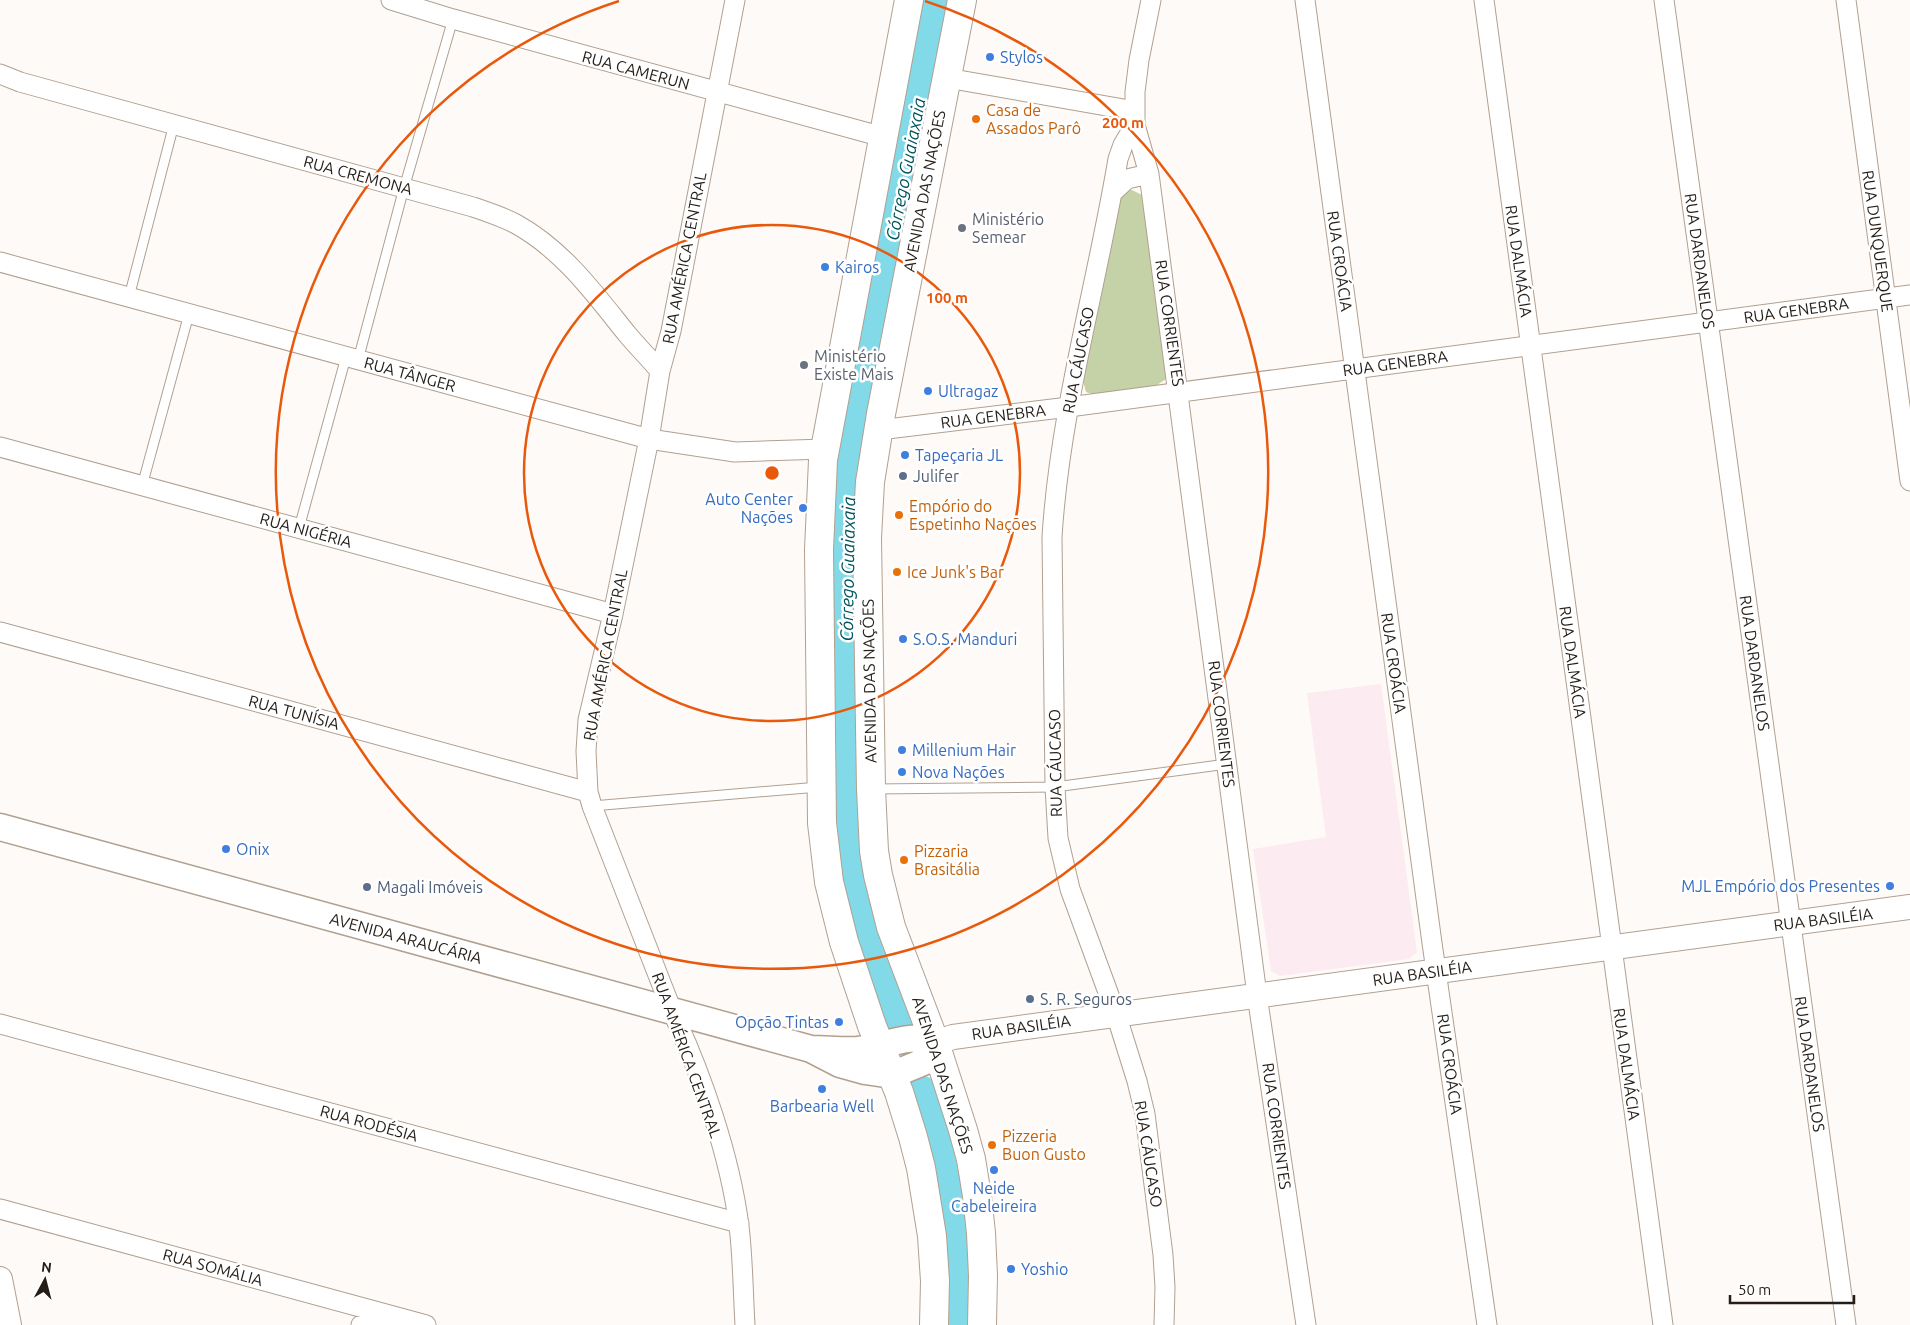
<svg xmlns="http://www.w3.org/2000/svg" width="1910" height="1325" font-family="Ubuntu,sans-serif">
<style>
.education{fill:#fcecf1}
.green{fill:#c5d2a7}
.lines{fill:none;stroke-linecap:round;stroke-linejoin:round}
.river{stroke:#82dae8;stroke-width:30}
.service-casing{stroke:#b1a090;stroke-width:11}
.minor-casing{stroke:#b1a090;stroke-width:21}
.tertiary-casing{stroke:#b1a090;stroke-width:26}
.secondary-casing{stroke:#b1a090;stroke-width:29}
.primary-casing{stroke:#b1a090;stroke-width:30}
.service{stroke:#fff;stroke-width:9}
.minor{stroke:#fff;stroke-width:19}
.tertiary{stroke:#fff;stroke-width:24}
.secondary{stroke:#fff;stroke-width:26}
.primary{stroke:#fff;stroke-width:28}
.ring{fill:none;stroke:#e8590c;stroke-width:2.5}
.shop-dot{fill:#3f7fe0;stroke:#fff;stroke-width:2}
.food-dot{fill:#e8710a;stroke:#fff;stroke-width:2}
.worship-dot{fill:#6b7280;stroke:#fff;stroke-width:2}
.service-dot{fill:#5c6f8a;stroke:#fff;stroke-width:2}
.labels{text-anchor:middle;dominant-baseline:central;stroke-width:5;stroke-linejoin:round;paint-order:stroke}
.shop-label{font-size:16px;fill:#366cbe;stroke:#fff;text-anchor:start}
.street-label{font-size:16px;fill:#251e18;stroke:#fff}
.food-label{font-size:16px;fill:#c56008;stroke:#fff;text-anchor:start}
.worship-label{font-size:16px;fill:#5b616d;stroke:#fff;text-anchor:start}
.service-label{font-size:16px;fill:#4e5e75;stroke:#fff;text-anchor:start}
.water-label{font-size:18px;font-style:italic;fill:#00545e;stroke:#fff}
.centre{fill:#e8590c;stroke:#fff;stroke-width:2.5}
.ring-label{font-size:15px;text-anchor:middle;font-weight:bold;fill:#e8590c;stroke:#fff;stroke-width:5;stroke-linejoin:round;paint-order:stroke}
</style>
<rect width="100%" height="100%" fill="#fefaf7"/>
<path class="education" d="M1381 684 1417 952 1409 959 1280 976 1271 971 1253 849 1326 837 1307 693Z"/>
<path class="green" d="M1132 190 1142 195 1167 373 1166 379 1157 385 1092 394 1086 392 1083 381 1121 195 1126 191Z"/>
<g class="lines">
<path class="river" d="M899 1019C883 974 865 929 855 881 850 856 848 831 847 805L843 560 846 490 855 426 938 0
M923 1091C945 1168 961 1245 955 1325"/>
<defs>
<path id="service" d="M129 297 174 124
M358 360 404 188 453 19
M142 486 189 314
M299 528 346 357
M873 789 1055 787 1227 764
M592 806 819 787"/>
<path id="minor" d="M391 0 453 19 883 137
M735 0 671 331 660 371 649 439 613 614 588 720 586 751 588 792 592 806 672 1011C702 1075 730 1156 739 1226 743 1259 743 1292 745 1325
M1151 0 1139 60 1135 92V125L1123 145 1118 159C1097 285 1060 409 1052 537L1055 787 1058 838 1070 889 1116 1014 1137 1081 1145 1114 1163 1255 1165 1287 1164 1325
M1305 0 1432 943 1487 1325
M1484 0 1663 1325
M1664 0 1846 1325
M1846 0 1910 481
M0 74 20 82 473 207C488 212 503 217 516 224 563 250 594 293 627 334 637 346 649 358 660 371
M947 78 1135 111
M1135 125 1149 174 1257 995 1306 1325
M1113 192 1127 179 1149 174
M0 262 649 439 735 452 825 449
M879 430 1069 407 1910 295
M0 447 613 614
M0 632 588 792
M0 1024 739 1223
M0 1209 426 1325
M361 1325 395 1318"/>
<path id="tertiary" d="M935 1043 953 1037 1910 907
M0 1279 9 1325"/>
<path id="secondary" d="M0 827 811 1049C827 1049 843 1051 858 1050 884 1047 911 1031 935 1043L928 1060 892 1075 865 1071 840 1064 811 1049"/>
<path id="primary" d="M909 0 823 460 819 550 822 823 829 882 844 942 872 1026 899 1092 913 1137 921 1168 932 1236 935 1281 934 1325
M962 0 881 414 870 482 867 538 871 789 874 851 878 875 891 927 935 1043 963 1130 971 1159 977 1196 981 1233 983 1276 982 1325"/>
</defs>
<use href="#service" class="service-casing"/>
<use href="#minor" class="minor-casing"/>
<use href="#tertiary" class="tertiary-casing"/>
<use href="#secondary" class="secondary-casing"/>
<use href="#primary" class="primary-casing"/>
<use href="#service" class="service"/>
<use href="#minor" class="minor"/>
<use href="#tertiary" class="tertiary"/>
<use href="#secondary" class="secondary"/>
<use href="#primary" class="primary"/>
</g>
<g class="ring">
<circle cx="772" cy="473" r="248"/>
<path d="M925 1A496 496 0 1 1 619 1"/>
</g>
<g class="shop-dot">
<circle cx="990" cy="57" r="5"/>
<circle cx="825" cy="267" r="5"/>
<circle cx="928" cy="391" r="5"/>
<circle cx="905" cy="455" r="5"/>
<circle cx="803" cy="508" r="5"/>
<circle cx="903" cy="639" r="5"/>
<circle cx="902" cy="750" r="5"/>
<circle cx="902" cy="772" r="5"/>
<circle cx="226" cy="849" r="5"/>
<circle cx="1890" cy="886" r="5"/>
<circle cx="839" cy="1022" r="5"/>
<circle cx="822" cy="1089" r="5"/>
<circle cx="994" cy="1170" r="5"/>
<circle cx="1011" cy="1269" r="5"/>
</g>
<g class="food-dot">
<circle cx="976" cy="119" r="5"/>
<circle cx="899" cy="515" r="5"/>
<circle cx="897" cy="572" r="5"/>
<circle cx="904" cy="860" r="5"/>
<circle cx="992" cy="1145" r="5"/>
</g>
<g class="worship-dot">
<circle cx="962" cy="228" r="5"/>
<circle cx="804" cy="365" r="5"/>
</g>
<g class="service-dot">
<circle cx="903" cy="476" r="5"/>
<circle cx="367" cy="887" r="5"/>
<circle cx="1030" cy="999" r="5"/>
</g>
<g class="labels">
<g class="shop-label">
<text x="1000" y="57">Stylos</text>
<text x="835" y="267">Kairos</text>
<text x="938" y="391">Ultragaz</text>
<text x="915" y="455">Tapeçaria JL</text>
<text x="793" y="499" text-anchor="end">Auto Center<tspan x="793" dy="18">Nações</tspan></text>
<text x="913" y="639">S.O.S. Manduri</text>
<text x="912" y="750">Millenium Hair</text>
<text x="912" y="772">Nova Nações</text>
<text x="236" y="849">Onix</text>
<text x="1880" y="886" text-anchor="end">MJL Empório dos Presentes</text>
<text x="829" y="1022" text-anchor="end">Opção Tintas</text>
<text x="822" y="1106" text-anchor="middle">Barbearia Well</text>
<text x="994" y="1188" text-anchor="middle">Neide<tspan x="994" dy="18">Cabeleireira</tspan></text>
<text x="1021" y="1269">Yoshio</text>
</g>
<g class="street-label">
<text transform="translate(636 70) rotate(15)">RUA CAMERUN</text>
<text transform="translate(358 175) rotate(15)">RUA CREMONA</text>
<text transform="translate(924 191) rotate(-79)">AVENIDA DAS NAÇÕES</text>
<text transform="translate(1878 241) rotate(82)">RUA DUNQUERQUE</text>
<text transform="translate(684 258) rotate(-79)">RUA AMÉRICA CENTRAL</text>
<text transform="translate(1340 261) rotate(82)">RUA CROÁCIA</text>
<text transform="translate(1519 261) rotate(82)">RUA DALMÁCIA</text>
<text transform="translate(1700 261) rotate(82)">RUA DARDANELOS</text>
<text transform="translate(1796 310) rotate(-8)">RUA GENEBRA</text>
<text transform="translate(1170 323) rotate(82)">RUA CORRIENTES</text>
<text transform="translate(1078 360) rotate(-79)">RUA CÁUCASO</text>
<text transform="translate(1395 363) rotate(-8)">RUA GENEBRA</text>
<text transform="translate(410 374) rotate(15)">RUA TÂNGER</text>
<text transform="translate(993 416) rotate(-7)">RUA GENEBRA</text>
<text transform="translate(306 530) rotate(15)">RUA NIGÉRIA</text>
<text transform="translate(605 655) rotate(-79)">RUA AMÉRICA CENTRAL</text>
<text transform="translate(1573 662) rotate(82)">RUA DALMÁCIA</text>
<text transform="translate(1394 663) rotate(82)">RUA CROÁCIA</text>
<text transform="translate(1755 663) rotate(82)">RUA DARDANELOS</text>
<text transform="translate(869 681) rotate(-91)">AVENIDA DAS NAÇÕES</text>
<text transform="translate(294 712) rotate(15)">RUA TUNÍSIA</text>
<text transform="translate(1222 724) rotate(83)">RUA CORRIENTES</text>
<text transform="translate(1055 763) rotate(-91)">RUA CÁUCASO</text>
<text transform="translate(1823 919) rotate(-7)">RUA BASILÉIA</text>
<text transform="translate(406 938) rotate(15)">AVENIDA ARAUCÁRIA</text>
<text transform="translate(1422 973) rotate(-8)">RUA BASILÉIA</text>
<text transform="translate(1021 1027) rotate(-8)">RUA BASILÉIA</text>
<text transform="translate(687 1055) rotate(70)">RUA AMÉRICA CENTRAL</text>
<text transform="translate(1450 1064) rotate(82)">RUA CROÁCIA</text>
<text transform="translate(1627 1064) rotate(82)">RUA DALMÁCIA</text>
<text transform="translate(1810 1064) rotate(82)">RUA DARDANELOS</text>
<text transform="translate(943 1075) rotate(72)">AVENIDA DAS NAÇÕES</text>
<text transform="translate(369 1123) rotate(15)">RUA RODÉSIA</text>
<text transform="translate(1277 1126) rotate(82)">RUA CORRIENTES</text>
<text transform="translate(1149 1154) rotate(81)">RUA CÁUCASO</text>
<text transform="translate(213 1267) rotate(15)">RUA SOMÁLIA</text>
</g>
<g class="food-label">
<text x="986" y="110">Casa de<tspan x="986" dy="18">Assados Parô</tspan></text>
<text x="909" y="506">Empório do<tspan x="909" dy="18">Espetinho Nações</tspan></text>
<text x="907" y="572">Ice Junk's Bar</text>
<text x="914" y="851">Pizzaria<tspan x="914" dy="18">Brasitália</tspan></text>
<text x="1002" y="1136">Pizzeria<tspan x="1002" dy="18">Buon Gusto</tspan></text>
</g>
<g class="worship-label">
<text x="972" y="219">Ministério<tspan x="972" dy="18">Semear</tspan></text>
<text x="814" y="356">Ministério<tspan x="814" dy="18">Existe Mais</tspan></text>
</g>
<g class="service-label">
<text x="913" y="476">Julifer</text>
<text x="377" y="887">Magali Imóveis</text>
<text x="1040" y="999">S. R. Seguros</text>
</g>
<g class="water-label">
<text transform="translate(905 169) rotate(-79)">Córrego Guaiaxaia</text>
<text transform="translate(847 569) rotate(-89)">Córrego Guaiaxaia</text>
</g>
</g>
<circle cx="772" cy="473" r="8" class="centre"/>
<g class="ring-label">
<text x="1123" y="128">200 m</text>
<text x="947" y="303">100 m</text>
</g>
<g transform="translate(45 1280) rotate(7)" stroke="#ffffff" stroke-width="4" paint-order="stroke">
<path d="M0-4L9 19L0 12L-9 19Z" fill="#251e18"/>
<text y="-8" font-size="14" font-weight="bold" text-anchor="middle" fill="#251e18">N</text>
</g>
<path d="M1730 1295v8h124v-8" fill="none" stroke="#251e18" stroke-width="2.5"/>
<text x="1738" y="1295" font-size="15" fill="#251e18" stroke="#ffffff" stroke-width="4" paint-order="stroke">50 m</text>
</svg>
